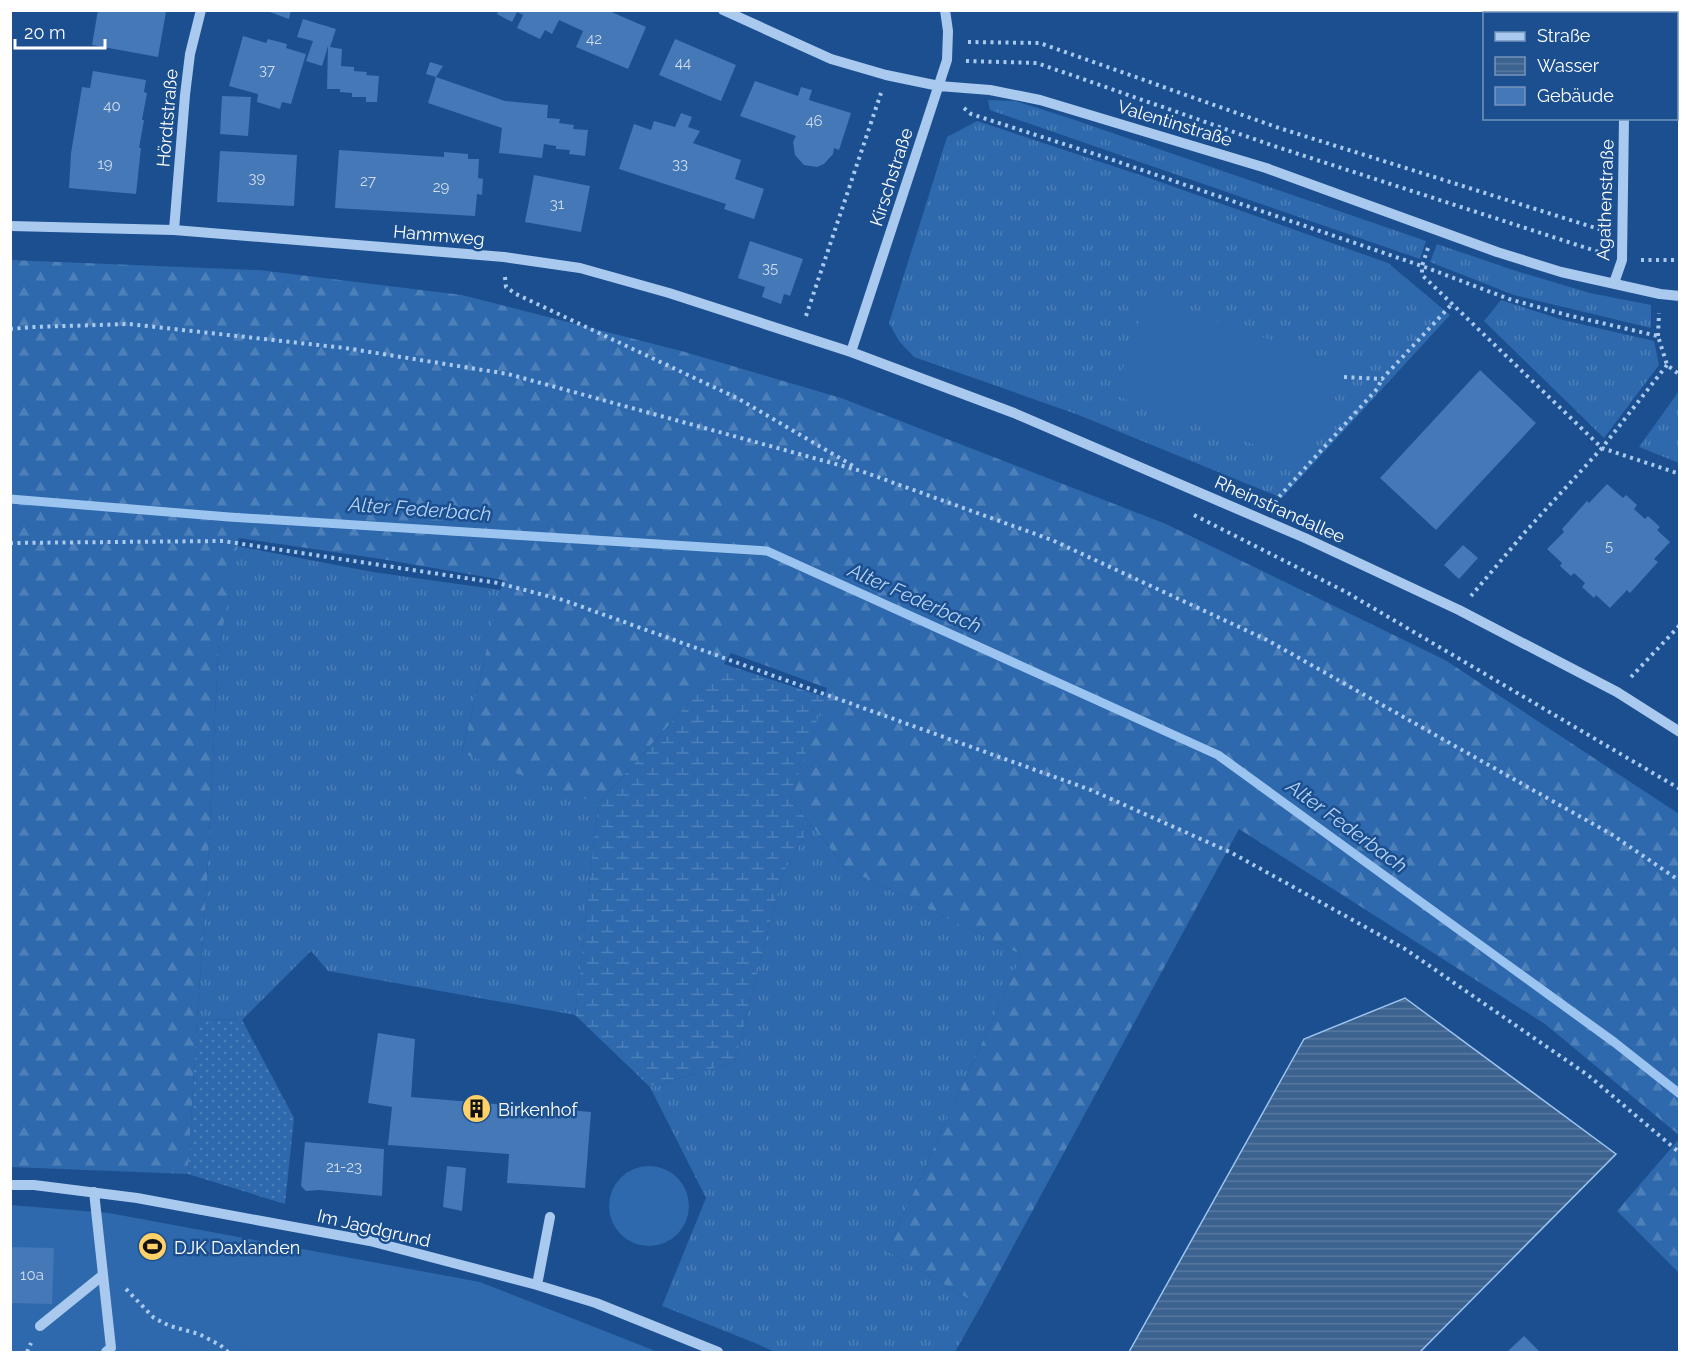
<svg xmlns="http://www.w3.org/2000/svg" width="1690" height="1363" font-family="Raleway,sans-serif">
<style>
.grass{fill:url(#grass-tufts)}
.forest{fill:url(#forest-firs)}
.wetland{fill:url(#wetland-marsh)}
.garden{fill:url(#garden-dots)}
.pitch{fill:#2e69ad}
.water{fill:url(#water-rules);stroke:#9cc4f0;stroke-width:1.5}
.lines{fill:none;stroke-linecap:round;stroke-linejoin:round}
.stream{stroke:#9cc4f0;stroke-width:9}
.building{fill:#4478b7}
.path{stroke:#a9c9ee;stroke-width:4;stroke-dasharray:3 4.5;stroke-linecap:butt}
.minor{stroke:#a9c9ee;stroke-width:10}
.labels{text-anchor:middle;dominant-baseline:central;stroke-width:5;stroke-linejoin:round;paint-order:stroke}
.number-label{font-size:15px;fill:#d0dded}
.street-label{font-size:18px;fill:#fff;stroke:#1b4f8f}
.poi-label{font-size:18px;fill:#fff;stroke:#1b4f8f;text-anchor:start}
.water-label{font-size:20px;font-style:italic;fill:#b5d3f5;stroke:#1b4f8f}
</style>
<defs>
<pattern id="grass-tufts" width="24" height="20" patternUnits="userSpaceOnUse" patternTransform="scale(1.5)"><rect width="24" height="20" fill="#2e69ad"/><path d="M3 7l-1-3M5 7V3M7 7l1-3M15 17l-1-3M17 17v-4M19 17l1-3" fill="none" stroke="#4d80b9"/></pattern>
<pattern id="forest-firs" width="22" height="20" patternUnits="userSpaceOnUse" patternTransform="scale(1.5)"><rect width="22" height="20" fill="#2e69ad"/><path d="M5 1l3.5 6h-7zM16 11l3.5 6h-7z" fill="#4d80b9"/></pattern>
<pattern id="wetland-marsh" width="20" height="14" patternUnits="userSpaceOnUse" patternTransform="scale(1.5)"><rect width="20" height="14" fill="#2e69ad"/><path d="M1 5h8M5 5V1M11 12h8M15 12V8" fill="none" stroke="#4d80b9"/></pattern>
<pattern id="garden-dots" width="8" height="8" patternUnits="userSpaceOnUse" patternTransform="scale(1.5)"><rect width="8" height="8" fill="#2e69ad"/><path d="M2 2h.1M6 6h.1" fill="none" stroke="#4d80b9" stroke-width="1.8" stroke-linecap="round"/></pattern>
<pattern id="water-rules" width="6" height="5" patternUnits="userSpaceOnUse" patternTransform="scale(1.5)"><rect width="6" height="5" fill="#3c6290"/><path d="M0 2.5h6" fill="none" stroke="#597aa1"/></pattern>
</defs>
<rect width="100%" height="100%" fill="#1b4f8f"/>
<path class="grass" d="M988 100 1015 101 1069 118 1426 241 1420 259 990 110Z
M977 121 1152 179 1388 263 1450 315 1282 498 1076 414 914 357 899 341 889 323 947 137Z
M1437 244 1513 270 1590 293 1651 305V328L1514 295 1430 262Z
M1501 300 1563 320 1654 341 1659 365 1604 438 1484 321Z
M1679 391H1680L1679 463 1639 447Z
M237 546 373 572 501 590 462 752 598 804 575 1015 328 971 311 951 242 1020 197 1019 207 881 218 655Z
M811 825 847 869 1022 955 887 1251 981 1306 955 1352H775L755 1343 662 1306 706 1198 650 1087 735 1062 782 875Z"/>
<path class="forest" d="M10 260 259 270 462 295 685 352 841 398 1166 524 1445 660 1679 814V1135L1545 1024 1239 829 981 1306 887 1251 1022 955 847 869 790 799 827 688 731 653 724 664 598 804 462 753 503 580 381 559 239 538 218 655 207 881 197 1019 188 1174 11 1167Z
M1679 1139V1273L1617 1211Z"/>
<path class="wetland" d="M724 664 825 697 790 799 811 825 782 875 735 1062 650 1087 575 1015 598 804Z"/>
<path class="garden" d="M197 1019 242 1020 294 1118 285 1204 188 1174Z"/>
<path class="pitch" d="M1147 297 1348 367 1307 463 1114 395Z
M609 1206a40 40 0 1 1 80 0a40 40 0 1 1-80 0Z
M10 1205 109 1213 480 1282 658 1352H11Z"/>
<path class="water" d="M1405 998 1616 1154 1420 1352H1129L1304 1039Z"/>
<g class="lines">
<path class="stream" d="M10 499 229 517 767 551 1218 755 1614 1042 1680 1094"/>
</g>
<path class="building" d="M98 10H155L166 12 158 57 92 45Z
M264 10H291L289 19Z
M499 10H607L646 27 628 69 576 47 583 31 559 20 552 34 545 30 540 39 517 28 523 15 517 12 512 22 497 14Z
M303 19 336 29 330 47 342 49 341 66 354 67V71L367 72 366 75 379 76 377 102H366V97H352V93L340 92V89H327L328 46 322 66 306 61 313 41 297 37Z
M243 36 266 43 268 39 287 44 286 48 306 54 291 104 282 102 280 109 257 102 258 94 229 86Z
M675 39 736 65 721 101 659 75Z
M430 62 443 66 436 77 426 74Z
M93 71 146 80 144 92 147 93 142 120H144L139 148H141L136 194 69 188 71 153 82 87 90 88Z
M436 77 505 101 548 105 547 118 560 119 559 123 574 125 573 129 588 130 585 156 569 154 570 150 556 149V146L544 144 542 158 499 153 502 128 428 103Z
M755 81 798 96 801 87 812 90 809 100 851 113 839 150 834 148 833 154 824 164 817 167 804 165 795 155 793 142 796 136 740 116Z
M222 96 251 97 248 136 220 134Z
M681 113 692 117 688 127 700 131 693 143 741 160 735 179 764 189 754 219 724 209 726 204 619 169 634 124 651 130 654 121 675 127Z
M339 150 444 157V152L468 154V159H479L478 178 483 179 482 195 477 194 475 216 335 208Z
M220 151 297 155 294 206 217 202Z
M534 175 590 186 581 232 525 222Z
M750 241 803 259 790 296 784 294 781 304 762 297 765 287 738 278Z
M1480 370 1536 423 1436 530 1380 478Z
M1607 484 1623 498 1626 495 1637 505 1634 509 1645 519 1648 516 1660 527 1657 530 1670 542 1654 559 1658 562 1630 593 1627 590 1610 608 1596 595 1594 598 1582 587 1585 583 1574 573 1571 576 1560 566 1562 563 1547 549 1564 532 1562 529 1587 501 1589 503Z
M1463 545 1478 558 1459 579 1444 565Z
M378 1033 415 1039 411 1097 591 1112 585 1188 507 1183 509 1154 388 1145 392 1107 368 1103Z
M305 1142 384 1149 382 1196 319 1190 306 1191 301 1186Z
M447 1166 466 1168 462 1211 443 1207Z
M10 1247 54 1248 52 1304 10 1303Z
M1524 1336 1540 1352H1507Z"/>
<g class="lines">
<path class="path" d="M968 42 1040 43 1276 127 1602 230
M966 61 1037 63 1271 145 1602 253
M964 108 971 114 1104 157 1422 266 1509 299 1567 315 1658 336 1667 365 1680 375
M1428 248 1422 266V275L1602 448 1526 531 1471 596
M1641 260H1680
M505 277 506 287 516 294 739 399 855 467
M806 316 881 93
M10 329 34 327 129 324 345 348 508 374 861 471 1052 540 1267 640 1611 834 1680 881
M1658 336 1659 313
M1667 365 1602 448 1680 474
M1344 377 1382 379 1452 304
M1275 503 1277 499 1377 389 1382 379
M1194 515 1346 592 1680 789
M10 543 223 541 498 583 563 600 1091 790 1232 853 1405 949 1589 1076 1680 1153
M1631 677 1680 625
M126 1289 154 1318 170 1326 199 1334 220 1345 228 1352
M27 1352 31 1343"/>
<path class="minor" d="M723 10 831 59 886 75 939 86 990 90 1040 100 1266 168 1497 252 1561 272 1660 294 1680 296
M1626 14V10
M10 226 174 230 504 257 580 268 669 293 851 352 1014 413 1305 538 1459 610 1617 692 1680 732
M174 230 185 95 190 54 201 10
M1614 283 1622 260 1624 118
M851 352 947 60 948 31 945 10
M10 1185H34L137 1198 370 1241 537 1285 596 1303 718 1352
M94 1192 111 1348 106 1352
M537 1285 550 1217
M40 1326 103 1275"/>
</g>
<defs>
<symbol id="building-disc" viewBox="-11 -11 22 22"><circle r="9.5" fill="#ffd166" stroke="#1b4f8f"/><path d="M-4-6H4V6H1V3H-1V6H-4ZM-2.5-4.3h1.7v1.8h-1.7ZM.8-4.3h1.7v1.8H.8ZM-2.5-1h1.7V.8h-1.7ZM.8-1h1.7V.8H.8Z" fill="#111"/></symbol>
<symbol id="stadium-disc" viewBox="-11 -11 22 22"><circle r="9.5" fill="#ffd166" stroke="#1b4f8f"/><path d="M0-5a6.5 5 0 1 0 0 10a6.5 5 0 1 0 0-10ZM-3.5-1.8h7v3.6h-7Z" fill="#111"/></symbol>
</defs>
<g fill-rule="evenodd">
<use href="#building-disc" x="460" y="1092" width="33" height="33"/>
<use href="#stadium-disc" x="136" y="1230" width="33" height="33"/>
</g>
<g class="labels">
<g class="number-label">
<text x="594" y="39">42</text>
<text x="683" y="63">44</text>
<text x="267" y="70">37</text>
<text x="112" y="106">40</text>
<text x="814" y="121">46</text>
<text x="105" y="164">19</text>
<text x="680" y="164">33</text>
<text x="257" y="178">39</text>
<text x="368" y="181">27</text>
<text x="441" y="187">29</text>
<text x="557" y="204">31</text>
<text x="770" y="268">35</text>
<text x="1609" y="546">5</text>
<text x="344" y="1167">21-23</text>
<text x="32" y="1275">10a</text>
</g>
<g class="street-label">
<text transform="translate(167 118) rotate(-85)">Hördtstraße</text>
<text transform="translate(1175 123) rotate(17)">Valentinstraße</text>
<text transform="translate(891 177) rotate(-72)">Kirschstraße</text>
<text transform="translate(1605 200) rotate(-88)">Agathenstraße</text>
<text transform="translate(439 235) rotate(5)">Hammweg</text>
<text transform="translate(1280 509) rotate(24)">Rheinstrandallee</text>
<text transform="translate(374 1228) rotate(13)">Im Jagdgrund</text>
</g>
<g class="poi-label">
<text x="498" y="1109">Birkenhof</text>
<text x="174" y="1247">DJK Daxlanden</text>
</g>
<g class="water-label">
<text transform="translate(420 509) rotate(4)">Alter Federbach</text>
<text transform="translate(915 598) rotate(24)">Alter Federbach</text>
<text transform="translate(1347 826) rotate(36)">Alter Federbach</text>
</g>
</g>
<rect width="1690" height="1363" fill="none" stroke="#ffffff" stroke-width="24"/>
<rect x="1483" y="12" width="195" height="108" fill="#1b4f8f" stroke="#7695bc" stroke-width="1.5"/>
<rect x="1495" y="32" width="30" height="9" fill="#a9c9ee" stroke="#7695bc" stroke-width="1.5"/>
<text x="1537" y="42" font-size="18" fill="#ffffff">Straße</text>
<rect x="1495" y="57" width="30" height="18" fill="url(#water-rules)" stroke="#7695bc" stroke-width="1.5"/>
<text x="1537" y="72" font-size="18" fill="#ffffff">Wasser</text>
<rect x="1495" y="87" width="30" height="18" fill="#4478b7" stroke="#7695bc" stroke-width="1.5"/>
<text x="1537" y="102" font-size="18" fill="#ffffff">Gebäude</text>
<path d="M15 39v9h90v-9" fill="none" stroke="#ffffff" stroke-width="3"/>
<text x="24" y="39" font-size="18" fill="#ffffff" stroke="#1b4f8f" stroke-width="4.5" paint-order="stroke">20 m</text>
</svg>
